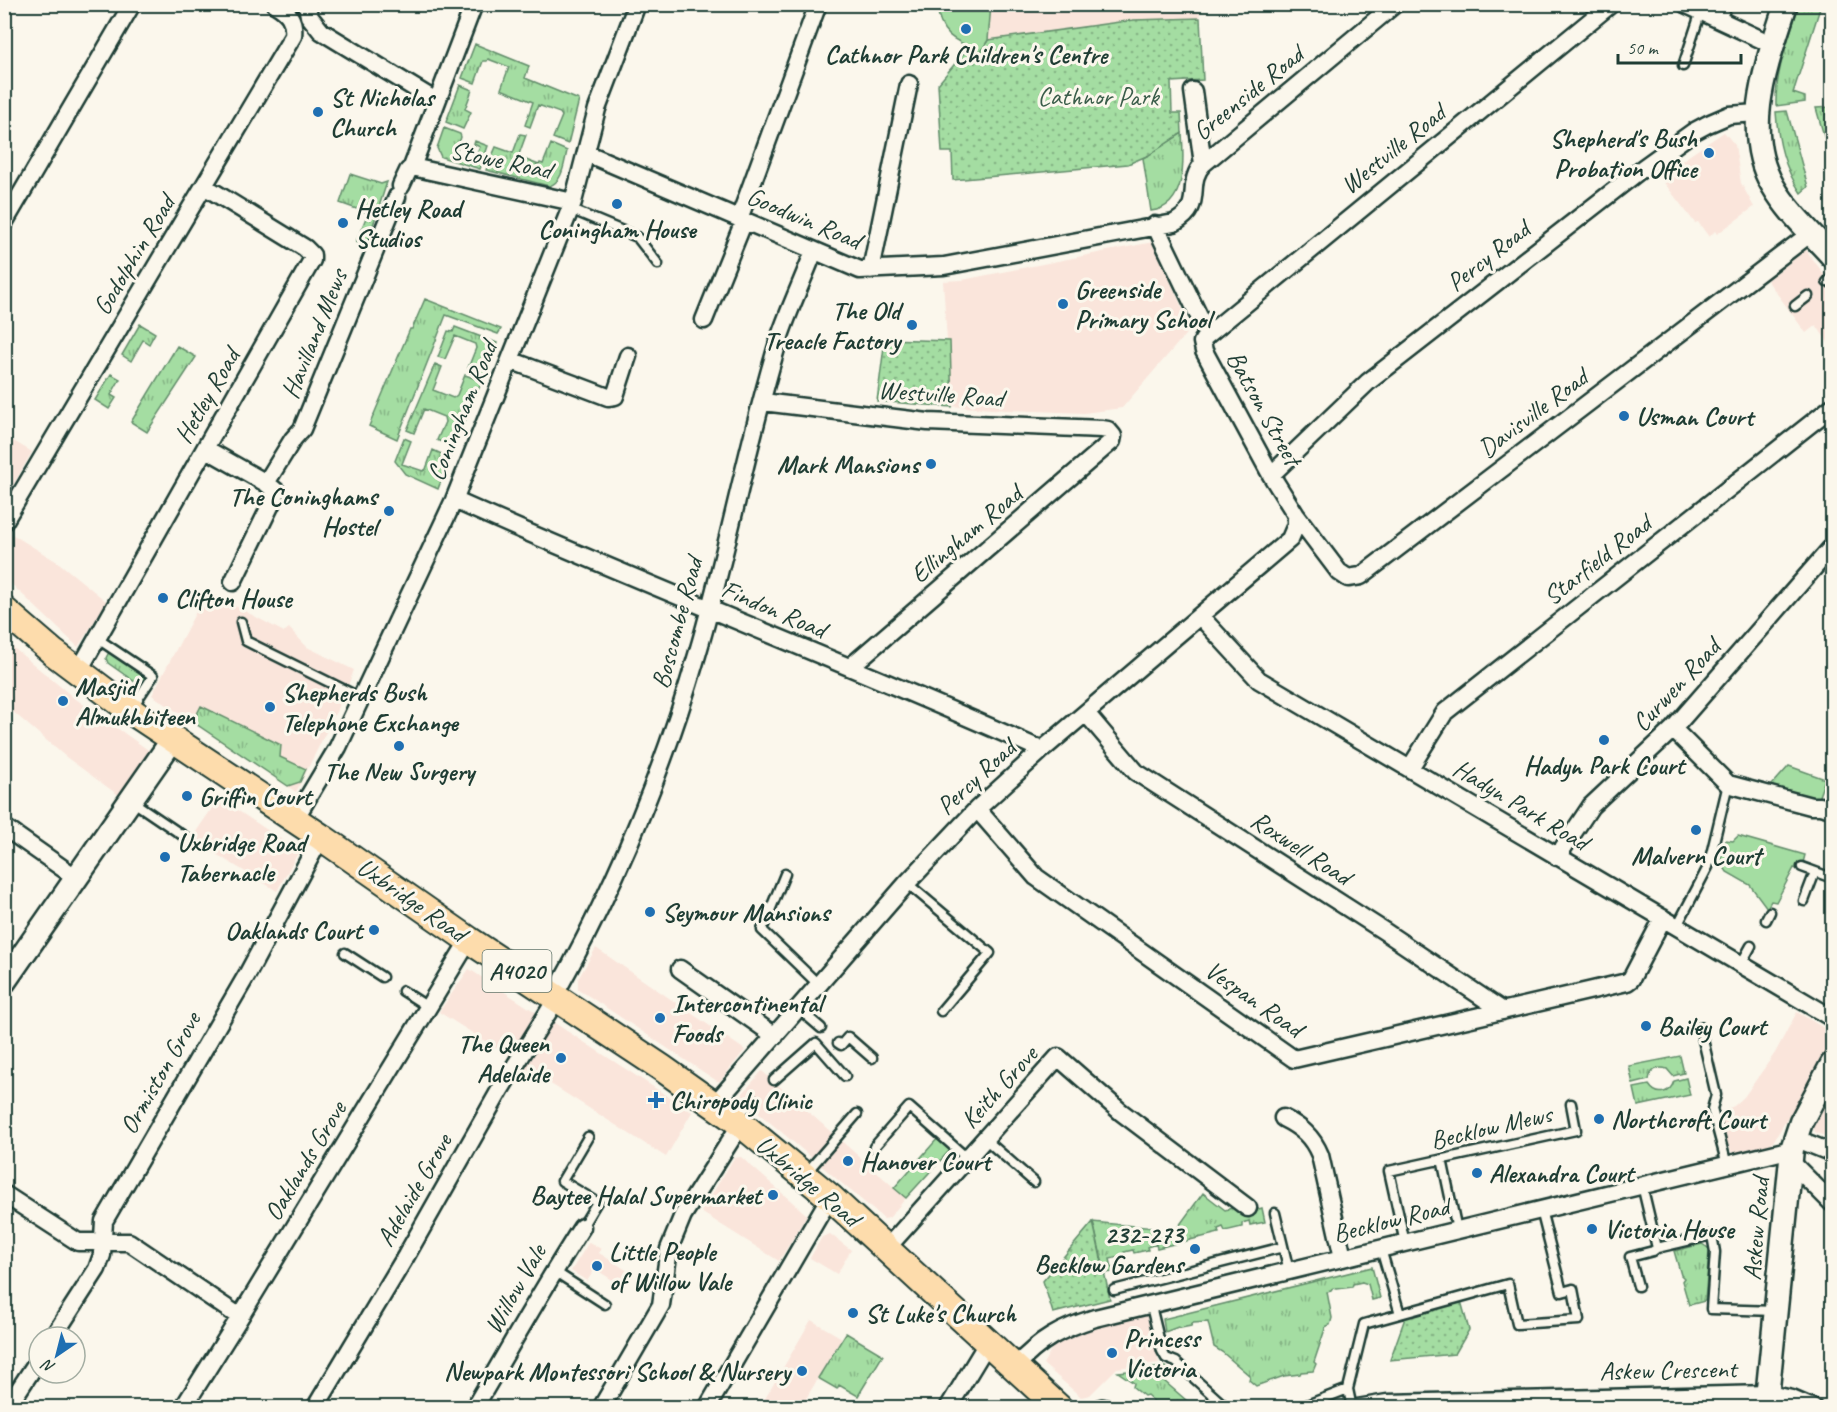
<svg xmlns="http://www.w3.org/2000/svg" width="1837" height="1412" font-family="Caveat,sans-serif">
<style>
.built{fill:#fae5db}
.grass{fill:url(#grass-tufts);stroke:#628d6b;stroke-width:1.5}
.park{fill:url(#park-dots);stroke:#628d6b;stroke-width:1.5}
.garden{fill:#a4dda2;stroke:#628d6b;stroke-width:1.5}
.lines{fill:none;stroke-linecap:round;stroke-linejoin:round}
.lane-casing{stroke:#1f3d34;stroke-width:13}
.street-casing{stroke:#1f3d34;stroke-width:21}
.secondary-casing{stroke:#1f3d34;stroke-width:27}
.primary-casing{stroke:#1f3d34;stroke-width:30}
.lane{stroke:#fbf7ec;stroke-width:8}
.street{stroke:#fbf7ec;stroke-width:16}
.secondary{stroke:#fbf7ec;stroke-width:22}
.primary{stroke:#fddcac;stroke-width:26}
.poi-dot{fill:#1f6fb2;stroke:#fbf7ec;stroke-width:2}
.labels{text-anchor:middle;dominant-baseline:central;stroke-width:6;stroke-linejoin:round;paint-order:stroke}
.shield{fill:#fbf7ec;stroke:#61756b;stroke-width:1.5}
.shield-label{font-size:24px;font-weight:bold;fill:#1f3d34}
.poi-label{font-size:26px;font-weight:bold;fill:#1f3d34;stroke:#fbf7ec;text-anchor:start}
.street-label{font-size:26px;fill:#1f3d34;stroke:#fbf7ec}
.park-label{font-size:26px;fill:#3a5d4a;stroke:#fbf7ec}
</style>
<defs>
<pattern id="grass-tufts" width="24" height="20" patternUnits="userSpaceOnUse" patternTransform="scale(1.5)"><rect width="24" height="20" fill="#a4dda2"/><path d="M3 7l-1-3M5 7V3M7 7l1-3M15 17l-1-3M17 17v-4M19 17l1-3" fill="none" stroke="#85b485"/></pattern>
<pattern id="park-dots" width="8" height="8" patternUnits="userSpaceOnUse" patternTransform="scale(1.5)"><rect width="8" height="8" fill="#a4dda2"/><path d="M2 2h.1M6 6h.1" fill="none" stroke="#85b485" stroke-width="1.8" stroke-linecap="round"/></pattern>
</defs>
<rect width="100%" height="100%" fill="#fbf7ec"/>
<filter id="ink" filterUnits="userSpaceOnUse"><feTurbulence type="fractalNoise" baseFrequency=".0167" numOctaves="2"/><feDisplacementMap in="SourceGraphic" scale="12" xChannelSelector="R" yChannelSelector="G"/><feConvolveMatrix kernelMatrix="1 2 1 2 8 2 1 2 1" color-interpolation-filters="sRGB"/></filter>
<g filter="url(#ink)">
<path class="built" d="M991 5H1199L1200 18 1134 20 988 40Z
M1724 132 1735 145 1741 183 1754 207 1717 234 1715 231 1709 237 1698 222 1695 223 1659 176Z
M1153 242 1191 328 1122 408 1084 413 1006 410 877 401 885 339 947 341 943 281 962 280Z
M1806 250 1832 285V348L1816 325 1806 333 1767 280Z
M5 436 32 452 5 499Z
M10 533 59 563 107 602 78 647 5 578V542Z
M207 591 284 632 289 628 307 647 354 670 344 696 296 792 152 695Z
M4 640 73 697 151 752 121 797 66 757 5 705Z
M219 798 299 851 277 891 191 839Z
M596 948 745 1050 720 1081H717L578 989V979Z
M469 969 537 1013 509 1056 439 1012Z
M1797 1012 1829 1031 1832 1036 1823 1060 1773 1142 1766 1146 1733 1155 1715 1114 1734 1106 1744 1097 1775 1053Z
M553 1022 692 1112 666 1157 524 1067Z
M762 1071 906 1198 889 1218 884 1219 778 1129 742 1100 743 1093Z
M1832 1094V1139L1815 1132 1813 1127Z
M741 1157 807 1215 779 1261 701 1212 734 1158Z
M830 1234 851 1250 837 1274 810 1258 822 1237Z
M589 1242 601 1249 599 1253 631 1273 622 1286 595 1269 587 1281 571 1271Z
M1145 1310 1159 1363 1117 1368 1090 1395 1081 1397 1043 1364 1056 1341Z
M811 1320 842 1338 801 1407H769L762 1404Z"/>
<path class="grass" d="M1799 5H1821L1793 93 1805 97V102L1776 106C1775 71 1789 38 1799 5Z
M475 44 529 66 525 78 579 100 568 144 553 138 562 116 560 113 538 105 530 127 525 125 533 102 501 89 509 67 488 59 487 61H483L475 83 462 78Z
M460 85 472 90 465 109 471 112 463 129 446 122Z
M1832 107V164L1816 108Z
M1787 111 1808 187 1801 193C1784 168 1778 142 1776 112Z
M444 128 460 134 461 137 455 155 473 162 480 147 474 144 475 141 488 146 480 169 441 157 437 148Z
M1182 133C1184 160 1187 207 1151 211L1143 158Z
M520 134 526 135 518 157 539 165 540 163 543 164 551 144 567 151C564 163 563 182 549 186L486 170 496 147 513 153Z
M350 174 381 184 387 182 366 247 356 242 368 213 340 203Z
M425 299 501 329 498 334 446 315 397 439 369 426 410 329H412Z
M140 324 155 333 149 344 143 340 131 361 122 355Z
M455 327 497 343 484 375 468 368 476 348 475 344 455 336 445 359 438 357 448 331 453 332Z
M177 346 196 357 147 432 131 422Z
M435 364 442 367 433 390 453 398 457 395 465 375 482 381 454 447 437 440 445 422 444 417 424 409 414 433 407 430Z
M111 374 120 379 111 395 116 398 109 409 95 400Z
M404 438 411 441 402 464 423 471 426 469 433 450 450 458 438 489 405 474 395 461Z
M109 652 147 677 142 687 108 663 106 658Z
M201 706 281 745 280 757 306 769 300 782 288 786 193 722Z
M1680 1056 1684 1073 1673 1076 1667 1069C1658 1066 1650 1070 1649 1080L1633 1084 1629 1066Z
M1686 1078 1690 1095 1638 1106 1634 1088 1649 1085C1657 1097 1670 1094 1674 1081Z
M1203 1193 1225 1210 1240 1206 1242 1214 1262 1208 1265 1222 1250 1225 1249 1221 1242 1223V1227L1225 1231 1223 1227 1218 1229 1219 1233 1157 1248 1156 1244 1147 1247 1148 1250 1134 1253 1133 1250 1124 1252V1256L1110 1259 1113 1272 1105 1273 1093 1222 1176 1230Z
M1702 1244 1708 1248 1709 1251 1705 1301 1689 1305 1682 1281 1684 1278 1681 1275 1674 1251Z
M1372 1267 1380 1298 1372 1300 1368 1284 1362 1282 1353 1284 1352 1287 1337 1289 1333 1288 1331 1291 1327 1292 1332 1318 1330 1325 1326 1326 1314 1362 1316 1364 1313 1371 1301 1372 1300 1374 1284 1376 1256 1386 1249 1380 1250 1376 1222 1352 1214 1347 1208 1322 1193 1323 1191 1326 1181 1328 1178 1327 1165 1332 1163 1319Z
M846 1333 883 1355 858 1396 839 1385 837 1389 818 1378Z
M1165 1367 1172 1371 1164 1381 1194 1407H1158V1405L1147 1395 1144 1396 1133 1387 1134 1383 1118 1372Z"/>
<path class="park" d="M1200 18 1203 80 1171 82 1172 113H1181L1182 133 1149 155 1128 164 953 180 952 152H942L938 84 969 47 981 52 988 40 1134 20Z
M885 339 950 341 952 407 877 401Z
M1093 1222 1110 1299 1053 1313 1043 1281Z
M1461 1301 1469 1330 1455 1354 1390 1360 1405 1318Z"/>
<path class="garden" d="M938 5H991L988 40 981 52C957 42 937 35 938 5Z
M1789 766 1825 779 1818 799 1771 786Z
M1738 836 1805 855 1801 871 1794 868 1776 902 1771 901 1767 908 1750 885 1727 872 1720 861 1726 840 1733 841Z
M938 1138 950 1150 906 1198 894 1188Z"/>
<g class="lines">
<defs>
<path id="lane" d="M1721 20 1727 4
M1683 66 1701 11
M570 209 637 237 658 264
M1827 282 1832 278
M1795 306 1808 296
M241 622 246 641 361 698
M98 639 153 676 132 708
M132 801 188 839
M1802 867 1832 878
M785 874 762 930 819 985
M907 883 990 953 941 1011
M1804 901 1815 872
M1766 920 1770 912
M1677 926 1708 867 1728 784
M345 953 382 977
M1741 964 1751 946
M403 991 428 1007
M799 1009 821 1028
M1700 1027 1716 1095 1712 1109 1727 1165
M838 1043 841 1045 848 1037 872 1058
M774 1080 816 1043 845 1076
M736 1117 754 1100
M985 1139 1034 1182
M874 1147 909 1107 968 1159
M1442 1159 1457 1230
M806 1173 857 1114
M1642 1185 1657 1248 1712 1235 1715 1252 1711 1309 1776 1311
M1275 1213 1289 1271
M582 1227 597 1202 562 1181 588 1137
M1405 1243 1389 1171 1576 1130 1571 1104
M554 1271 605 1304
M1638 1286 1630 1257 1653 1251 1657 1248
M1114 1290 1283 1247
M1151 1306 1162 1351 1166 1358 1176 1362 1227 1408
M1400 1314 1508 1284 1517 1324 1579 1320 1573 1289 1562 1292 1541 1210
M1091 1408C1099 1404 1104 1401 1111 1408
M1299 1408 1348 1389
M1352 1408 1348 1389 1364 1324 1400 1314 1381 1249"/>
<path id="street" d="M307 4 309 16 321 31 436 101
M474 4 412 167 573 202
M1611 4 1205 337 1202 342 1204 351 1271 475 1296 515 1339 572 1348 578 1361 576 1811 233
M1685 4 1773 45
M1193 91 1203 164
M586 153 860 270 944 266 1174 223C1206 206 1184 184 1203 164L1395 4
M401 186 408 171 412 167
M739 219 818 4
M4 223 132 4
M1155 225 1207 333
M871 270 909 84
M704 320 744 221
M510 360 608 397 615 396 628 356
M763 402 928 422 1102 429 1108 430 1113 436 1112 441 850 667
M206 449 266 483 293 439 302 429 397 197
M1271 475 1368 382 1643 168 1693 132 1708 124 1729 115 1757 113
M454 500C648 587 848 663 1042 750
M4 522 293 36C295 19 288 12 275 4
M233 582 277 492 266 483
M1200 616 1259 680 1832 1018
M78 672 312 260V255L305 248 204 186
M1086 713 1136 772 1384 931 1503 1011
M1673 729 1728 784 1811 806H1820L1832 809
M1410 768 1445 712 1832 407
M977 809 1036 877 1294 1059 1627 982 1631 979 1663 918
M295 819 338 747 454 500 573 202 597 109 637 4
M4 827 78 879
M1557 857 1591 806 1673 729 1832 547
M680 969 775 1036
M554 996C615 887 662 775 697 655 728 551 747 443 779 339 789 309 803 280 814 251
M714 1105 907 883 977 809 1042 750 1290 539 1296 525V515
M1283 1118C1301 1127 1312 1136 1320 1155L1343 1258
M1795 1138 1832 1153
M1791 1162 1832 1203
M4 1194 78 1242H129L240 1317
M886 1249 1058 1057 1121 1112 1248 1208
M53 1337 97 1269 102 1255 104 1221 248 973 321 837
M1015 1367C1040 1340 1060 1329 1095 1318L1792 1149
M7 1408 39 1359
M183 1408 240 1317 469 940
M315 1408 406 1256 500 1090 557 998
M474 1408C510 1347 544 1286 582 1227
M601 1408 661 1305 669 1249 683 1215 741 1124
M707 1408 830 1197
M948 1408 988 1342
M1357 1408 1387 1403 1769 1394 1792 1399 1813 1408"/>
<path id="secondary" d="M1786 4C1768 61 1740 130 1773 186 1788 212 1812 234 1832 256
M4 982 173 739
M1766 1408 1792 1149 1801 1122 1832 1064"/>
<path id="primary" d="M4 610 54 653 134 713 321 837 469 940 662 1068 741 1124 830 1197 1059 1408"/>
</defs>
<use href="#lane" class="lane-casing"/>
<use href="#street" class="street-casing"/>
<use href="#secondary" class="secondary-casing"/>
<use href="#primary" class="primary-casing"/>
<use href="#lane" class="lane"/>
<use href="#street" class="street"/>
<use href="#secondary" class="secondary"/>
<use href="#primary" class="primary"/>
</g>
</g>
<g class="poi-dot">
<circle cx="966" cy="29" r="6"/>
<circle cx="318" cy="112" r="6"/>
<circle cx="1709" cy="153" r="6"/>
<circle cx="617" cy="204" r="6"/>
<circle cx="343" cy="223" r="6"/>
<circle cx="1063" cy="304" r="6"/>
<circle cx="912" cy="325" r="6"/>
<circle cx="1624" cy="416" r="6"/>
<circle cx="931" cy="464" r="6"/>
<circle cx="389" cy="511" r="6"/>
<circle cx="163" cy="598" r="6"/>
<circle cx="63" cy="701" r="6"/>
<circle cx="270" cy="707" r="6"/>
<circle cx="1604" cy="740" r="6"/>
<circle cx="399" cy="746" r="6"/>
<circle cx="187" cy="796" r="6"/>
<circle cx="1696" cy="830" r="6"/>
<circle cx="165" cy="857" r="6"/>
<circle cx="650" cy="912" r="6"/>
<circle cx="374" cy="930" r="6"/>
<circle cx="660" cy="1018" r="6"/>
<circle cx="1646" cy="1026" r="6"/>
<circle cx="561" cy="1058" r="6"/>
<path d="M653 1091h6v6h6v6h-6v6h-6v-6h-6v-6h6z"/>
<circle cx="1599" cy="1119" r="6"/>
<circle cx="848" cy="1161" r="6"/>
<circle cx="1477" cy="1173" r="6"/>
<circle cx="773" cy="1195" r="6"/>
<circle cx="1592" cy="1229" r="6"/>
<circle cx="1195" cy="1249" r="6"/>
<circle cx="597" cy="1266" r="6"/>
<circle cx="853" cy="1313" r="6"/>
<circle cx="1112" cy="1353" r="6"/>
<circle cx="802" cy="1371" r="6"/>
</g>
<g class="labels">
<rect class="shield" x="482.5" y="950" width="69" height="42" rx="4.5"/>
<g class="shield-label">
<text x="517" y="971">A4020</text>
</g>
<g class="poi-label">
<text x="966" y="54" text-anchor="middle">Cathnor Park Children's Centre</text>
<text x="330" y="97">St Nicholas<tspan x="330" dy="30">Church</tspan></text>
<text x="1697" y="138" text-anchor="end">Shepherd's Bush<tspan x="1697" dy="30">Probation Office</tspan></text>
<text x="355" y="208">Hetley Road<tspan x="355" dy="30">Studios</tspan></text>
<text x="617" y="229" text-anchor="middle">Coningham House</text>
<text x="1075" y="289">Greenside<tspan x="1075" dy="30">Primary School</tspan></text>
<text x="900" y="310" text-anchor="end">The Old<tspan x="900" dy="30">Treacle Factory</tspan></text>
<text x="1636" y="416">Usman Court</text>
<text x="919" y="464" text-anchor="end">Mark Mansions</text>
<text x="377" y="496" text-anchor="end">The Coninghams<tspan x="377" dy="30">Hostel</tspan></text>
<text x="175" y="598">Clifton House</text>
<text x="75" y="686">Masjid<tspan x="75" dy="30">Almukhbiteen</tspan></text>
<text x="282" y="692">Shepherds Bush<tspan x="282" dy="30">Telephone Exchange</tspan></text>
<text x="1604" y="765" text-anchor="middle">Hadyn Park Court</text>
<text x="399" y="771" text-anchor="middle">The New Surgery</text>
<text x="199" y="796">Griffin Court</text>
<text x="177" y="842">Uxbridge Road<tspan x="177" dy="30">Tabernacle</tspan></text>
<text x="1696" y="855" text-anchor="middle">Malvern Court</text>
<text x="662" y="912">Seymour Mansions</text>
<text x="362" y="930" text-anchor="end">Oaklands Court</text>
<text x="672" y="1003">Intercontinental<tspan x="672" dy="30">Foods</tspan></text>
<text x="1658" y="1026">Bailey Court</text>
<text x="549" y="1043" text-anchor="end">The Queen<tspan x="549" dy="30">Adelaide</tspan></text>
<text x="670" y="1100">Chiropody Clinic</text>
<text x="1611" y="1119">Northcroft Court</text>
<text x="860" y="1161">Hanover Court</text>
<text x="1489" y="1173">Alexandra Court</text>
<text x="761" y="1195" text-anchor="end">Baytee Halal Supermarket</text>
<text x="1604" y="1229">Victoria House</text>
<text x="1183" y="1234" text-anchor="end">232-273<tspan x="1183" dy="30">Becklow Gardens</tspan></text>
<text x="609" y="1251">Little People<tspan x="609" dy="30">of Willow Vale</tspan></text>
<text x="865" y="1313">St Luke's Church</text>
<text x="1124" y="1338">Princess<tspan x="1124" dy="30">Victoria</tspan></text>
<text x="790" y="1371" text-anchor="end">Newpark Montessori School &amp; Nursery</text>
</g>
<g class="street-label">
<text transform="translate(1248 93) rotate(-39)">Greenside Road</text>
<text transform="translate(1393 149) rotate(-39)">Westville Road</text>
<text transform="translate(501 160) rotate(12)">Stowe Road</text>
<text transform="translate(804 218) rotate(23)">Goodwin Road</text>
<text transform="translate(134 255) rotate(-59)">Godolphin Road</text>
<text transform="translate(1488 256) rotate(-38)">Percy Road</text>
<text transform="translate(314 334) rotate(-68)">Havilland Mews</text>
<text transform="translate(941 394) rotate(4)">Westville Road</text>
<text transform="translate(207 396) rotate(-60)">Hetley Road</text>
<text transform="translate(1264 408) rotate(61)">Batson Street</text>
<text transform="translate(462 411) rotate(-68)">Coningham Road</text>
<text transform="translate(1533 413) rotate(-37)">Davisville Road</text>
<text transform="translate(966 534) rotate(-40)">Ellingham Road</text>
<text transform="translate(1597 560) rotate(-38)">Starfield Road</text>
<text transform="translate(774 609) rotate(23)">Findon Road</text>
<text transform="translate(677 623) rotate(-75)">Boscombe Road</text>
<text transform="translate(1676 685) rotate(-47)">Curwen Road</text>
<text transform="translate(976 777) rotate(-43)">Percy Road</text>
<text transform="translate(1521 805) rotate(31)">Hadyn Park Road</text>
<text transform="translate(1301 848) rotate(33)">Roxwell Road</text>
<text transform="translate(412 900) rotate(35)">Uxbridge Road</text>
<text transform="translate(1254 999) rotate(35)">Vespan Road</text>
<text transform="translate(160 1073) rotate(-60)">Ormiston Grove</text>
<text transform="translate(999 1087) rotate(-48)">Keith Grove</text>
<text transform="translate(1491 1127) rotate(-13)">Becklow Mews</text>
<text transform="translate(305 1161) rotate(-59)">Oaklands Grove</text>
<text transform="translate(808 1181) rotate(40)">Uxbridge Road</text>
<text transform="translate(414 1190) rotate(-60)">Adelaide Grove</text>
<text transform="translate(1391 1220) rotate(-14)">Becklow Road</text>
<text transform="translate(1756 1229) rotate(-85)">Askew Road</text>
<text transform="translate(515 1289) rotate(-60)">Willow Vale</text>
<text transform="translate(1668 1370) rotate(-1)">Askew Crescent</text>
</g>
<g class="park-label">
<text x="1098" y="96">Cathnor Park</text>
</g>
</g>
<rect width="1837" height="1412" fill="none" stroke="#fbf7ec" stroke-width="24"/>
<rect x="12" y="12" width="1813" height="1388" fill="none" stroke="#1f3d34" stroke-width="2" filter="url(#ink)"/>
<g transform="translate(57 1355) rotate(215)"><circle r="28" fill="#fbf7ec" stroke="#a3ada2" stroke-width="1.5"/>
<path d="M0-4.5L10 22L0 15L-10 22Z" fill="#1f6fb2"/>
<text y="-9" font-size="16" font-weight="bold" text-anchor="middle" fill="#1f3d34">N</text>
</g>
<path d="M1618 54v9h123v-9" fill="none" stroke="#1f3d34" stroke-width="3"/>
<text x="1627" y="54" font-size="18" fill="#1f3d34" stroke="#fbf7ec" stroke-width="4.5" paint-order="stroke">50 m</text>
</svg>
